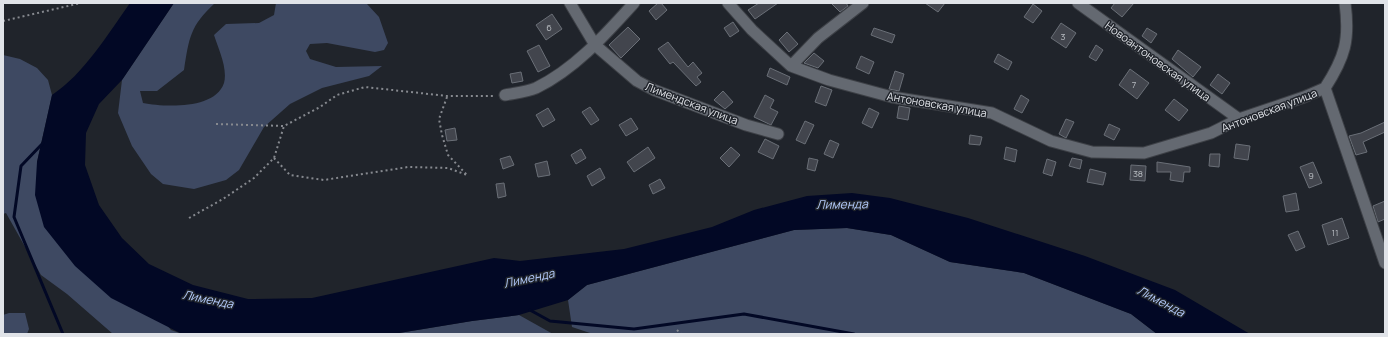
<svg xmlns="http://www.w3.org/2000/svg" width="1388" height="337" font-family="Manrope,sans-serif">
<style>
.green{fill:#3e4962}
.water{fill:#020825}
.lines{fill:none;stroke-linecap:round;stroke-linejoin:round}
.stream{stroke:#020825;stroke-width:3}
.building{fill:#42454d;stroke:#6a6f77}
.street-casing{stroke:#3d4046;stroke-width:13}
.path{stroke:#86898f;stroke-width:2;stroke-dasharray:2 3;stroke-linecap:butt}
.street{stroke:#646971;stroke-width:11}
.labels{text-anchor:middle;dominant-baseline:central;stroke-width:3;stroke-linejoin:round;paint-order:stroke}
.number-label{font-size:9px;fill:#b8bcc1}
.street-label{font-size:11px;fill:#e0e3e8;stroke:#20242b}
.water-label{font-size:12px;font-style:italic;fill:#b4cbfc;stroke:#20242b}
</style>
<rect width="100%" height="100%" fill="#20242b"/>
<path class="green" d="M174 3H215C190 26 189 38 184 70L157 91H140L143 103C164 107 215 110 224 83 228 68 218 48 214 35L226 24 259 23 274 15 276 3 367 4 379 17 388 43 384 50 375 52 327 43 310 44 306 51 310 59 336 67 382 66 369 76 322 88 290 104 264 127 239 170 226 180 194 189 163 184 151 174 132 146 118 113 122 80Z
M3 55 20 59 37 68 48 80 52 95 37 162 171 330 182 334H113L67 294 41 275 6 213 3 214Z
M847 228 891 235 950 262 1024 273 1131 314 1157 334H593L572 327 568 300 587 285 794 230Z
M9 313H25L29 329 27 334H3V315Z
M519 315 553 334H393L472 321Z"/>
<path class="water" d="M130 3H174L122 80 99 104 86 133 85 165 99 205 122 238 149 264 193 285 248 299 312 298 494 258 520 261 624 249 712 227 754 210 807 196 852 193 890 198 968 218 1085 256 1175 290 1250 334H1157L1131 314 1024 273 950 262 891 235 847 228 794 230 587 285 568 300 519 315 472 321 393 334H182L111 298 75 266 44 227 35 195 37 162 52 95C84 74 108 34 130 3Z"/>
<g class="lines">
<path class="stream" d="M43 143 21 166 14 217 63 334
M530 310 550 321 634 329 744 314 854 334"/>
</g>
<path class="building" d="M658 3H661L667 10 656 20 649 11Z
M759 3H778L755 19 748 10Z
M831 3H846L848 6 840 12Z
M925 3H945L938 12Z
M1115 3H1134L1122 17 1111 8Z
M1033 4 1042 11 1033 23 1024 17Z
M552 14 562 29 546 40 536 25Z
M733 22 739 31 730 37 724 28Z
M1061 23 1076 33 1066 48 1051 38Z
M628 27 640 39 621 58 609 45Z
M874 28 895 35 892 43 871 35Z
M1147 28 1157 34 1151 43 1142 36Z
M787 32 798 44 789 52 779 40Z
M668 42 688 67 693 62 702 73 697 77 701 82 696 86 673 62 670 64 658 49Z
M539 45 550 66 538 72 527 51Z
M1096 45 1103 50 1096 61 1089 57Z
M1178 50 1201 67 1193 77 1172 59Z
M814 53 824 61 818 68 804 63Z
M998 54 1012 62 1008 70 994 62Z
M861 56 874 62 869 74 856 68Z
M770 68 790 77 787 85 767 76Z
M1130 69 1149 83 1137 99 1119 85Z
M895 71 904 74 899 91 889 89Z
M521 72 523 81 512 83 510 74Z
M1218 74 1230 83 1222 94 1210 85Z
M821 86 832 90 826 106 815 102Z
M723 91 733 102 725 109 714 100Z
M765 95 774 100 770 108 778 112 771 125 754 117Z
M1021 95 1029 100 1022 113 1014 109Z
M1174 99 1188 110 1179 121 1165 110Z
M899 106 910 108 908 120 897 118Z
M590 107 599 120 591 125 582 112Z
M548 108 555 120 543 127 536 115Z
M869 108 879 113 872 128 862 123Z
M631 118 638 129 626 136 619 125Z
M1066 119 1074 122 1066 138 1059 134Z
M805 121 814 125 805 144 796 140Z
M1385 122V132L1363 142 1367 152 1356 155 1349 136 1361 133Z
M1109 124 1120 129 1114 140 1104 135Z
M455 128 457 140 447 141 445 130Z
M970 135 982 137 980 145 969 144Z
M765 139 779 146 773 159 758 152Z
M830 140 839 144 833 158 824 154Z
M1236 144 1250 146 1248 160 1234 158Z
M648 147 655 158 634 172 627 162Z
M731 147 740 155 729 167 720 158Z
M1006 147 1017 150 1015 162 1004 159Z
M581 149 586 158 576 164 571 155Z
M1210 154H1220L1219 167 1209 166Z
M510 156 514 165 503 169 500 159Z
M809 158 818 160 815 171 807 169Z
M1072 158 1082 160 1080 169 1069 166Z
M1047 159 1056 162 1052 176 1043 173Z
M547 161 550 175 538 177 535 164Z
M1157 162 1190 167V172H1184L1183 182 1170 180 1171 172H1157Z
M1313 162 1322 183 1309 188 1300 167Z
M1131 165 1146 166 1145 181 1130 180Z
M600 168 605 178 592 186 587 176Z
M1090 169 1106 173 1103 185 1087 182Z
M660 179 665 188 653 194 649 185Z
M504 183 506 196 498 198 496 184Z
M1296 193 1299 210 1286 212 1283 196Z
M1385 201V219L1378 222 1373 206Z
M1342 218 1349 238 1328 245 1322 225Z
M1298 231 1305 247 1296 251 1288 235Z"/>
<g class="lines">
<defs>
<path id="street" d="M570 3 595 45 637 81 654 90 746 125 778 134
M728 3 752 30 791 66 829 80 892 97 992 113 1051 141 1092 152 1144 153 1211 133 1239 119 1304 97 1325 88
M1078 3 1239 119
M791 66 818 38 863 3
M1325 88 1385 263
M1325 88C1345 57 1350 40 1345 3
M505 95C515 93 527 92 536 88 575 69 605 35 634 3"/>
</defs>
<use href="#street" class="street-casing"/>
<path class="path" d="M3 21 81 3
M447 97 439 119 442 135 448 155 467 175
M216 124 284 126 320 107 337 95 365 87 447 96H494
M274 158 290 175 324 180 408 167 448 168 467 175
M189 218 223 199 254 178 274 158 284 126
M677 330 681 334"/>
<use href="#street" class="street"/>
</g>
<g class="labels">
<g class="number-label">
<text x="549" y="27">6</text>
<text x="1063" y="36">3</text>
<text x="1134" y="84">7</text>
<text x="1138" y="173">38</text>
<text x="1311" y="175">9</text>
<text x="1335" y="232">11</text>
</g>
<g class="street-label">
<text transform="translate(1158 61) rotate(36)">Новоантоновская улица</text>
<text transform="translate(692 103) rotate(21)">Лимендская улица</text>
<text transform="translate(937 104) rotate(10)">Антоновская улица</text>
<text transform="translate(1269 110) rotate(-21)">Антоновская улица</text>
</g>
<g class="water-label">
<text transform="translate(842 204) rotate(-1)">Лименда</text>
<text transform="translate(529 278) rotate(-12)">Лименда</text>
<text transform="translate(208 299) rotate(11)">Лименда</text>
<text transform="translate(1161 301) rotate(28)">Лименда</text>
</g>
</g>
<rect width="1388" height="337" fill="none" stroke="#e0e3e8" stroke-width="8"/>
</svg>
